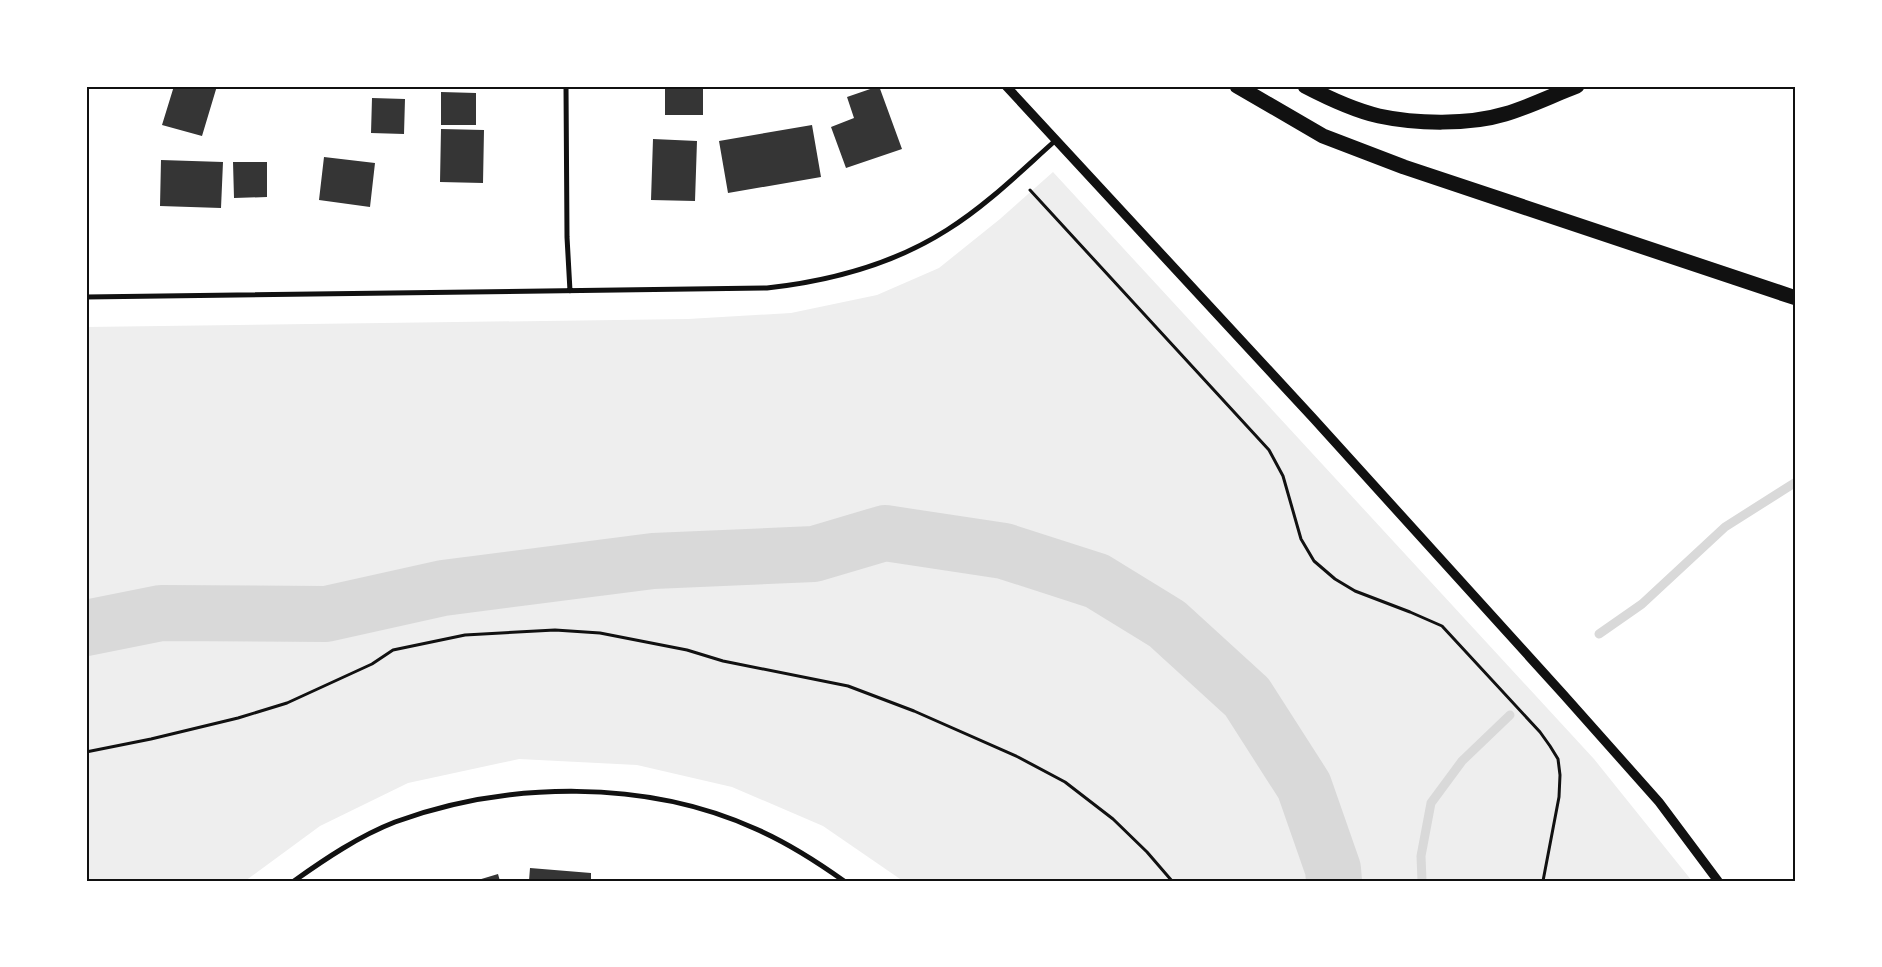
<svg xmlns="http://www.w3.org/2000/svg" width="1882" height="967" font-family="'Titillium Web',sans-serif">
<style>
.green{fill:#eee}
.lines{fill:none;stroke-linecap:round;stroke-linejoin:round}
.stream{stroke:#d9d9d9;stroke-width:9}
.river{stroke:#d9d9d9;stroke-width:56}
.building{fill:#353535}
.path{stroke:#111;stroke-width:3}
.minor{stroke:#111;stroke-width:5}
.tertiary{stroke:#111;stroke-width:9}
.motorway{stroke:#111;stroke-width:15}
.neatline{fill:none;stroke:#111;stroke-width:2}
</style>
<rect width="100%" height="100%" fill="#fff"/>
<path class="green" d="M1053 172 1594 759 1692 881H903L823 826 732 787 637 765 519 759 408 783 320 826 245 881H86V327L688 319 791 313 877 295 939 268 1000 219Z"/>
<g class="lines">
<path class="stream" d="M1599 634 1642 604 1725 527 1796 482
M1422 881 1421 856 1431 803 1462 761 1510 715"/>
<path class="river" d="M86 628 161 613 326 614 443 588 653 561 814 554 885 533 1004 551 1097 581 1167 624 1247 697 1304 786 1333 869 1334 881"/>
</g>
<path class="building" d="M174 86H217L202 136 162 125Z
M665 86H703V115H665Z
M879 86 902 149 846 168 831 127 854 118 847 97Z
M441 92 476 93V125H441Z
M372 98 405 99 404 134 371 133Z
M812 125 821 177 728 193 719 141Z
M441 129 484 130 483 183 440 182Z
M653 139 697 141 695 201 651 200Z
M324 157 375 163 370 207 319 200Z
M161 160 223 162 221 208 160 206Z
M233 162H267V197L234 198Z
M530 868 591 873V881H529Z
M498 874 500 881H478V880Z"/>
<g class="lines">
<path class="path" d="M1030 190 1269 450 1283 476 1301 539 1314 561 1335 579 1355 591 1410 612 1442 626 1540 732 1550 746 1558 759 1560 775 1559 797 1543 881
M86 752 151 739 238 718 287 703 372 664 393 650 465 635 555 630 600 633 687 650 723 661 848 686 914 711 1018 757 1065 782 1113 819 1147 852 1172 881"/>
<path class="minor" d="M566 86 567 237 570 291
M86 297 767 288C831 281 892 265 947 230 987 205 1021 171 1056 140
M294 881C325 859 359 836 395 822 508 781 646 779 756 829 788 843 816 861 844 881"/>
<path class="tertiary" d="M1006 86 1313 418 1563 694 1659 802 1718 881"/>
<path class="motorway" d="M1237 86 1323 136 1404 167 1796 298
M1305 86C1328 98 1353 110 1379 116 1416 124 1469 125 1505 114 1529 107 1553 95 1577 86"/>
</g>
<rect width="1882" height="967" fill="none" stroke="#ffffff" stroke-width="175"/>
<rect x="88" y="88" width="1706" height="792" class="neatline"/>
</svg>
